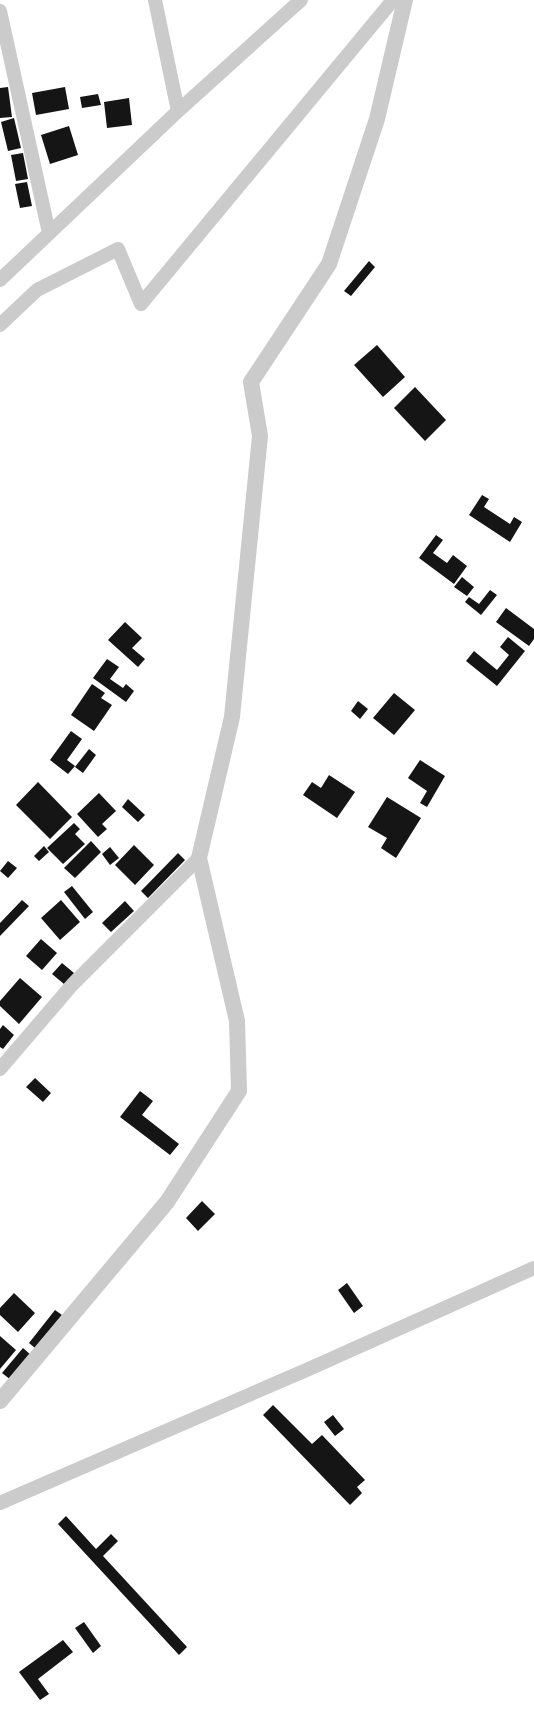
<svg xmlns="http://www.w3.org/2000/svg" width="534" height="1725" font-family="Signika,sans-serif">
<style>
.building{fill:#151515}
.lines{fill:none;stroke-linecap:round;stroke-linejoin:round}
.minor{stroke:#cbcbcb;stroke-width:14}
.tertiary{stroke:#cbcbcb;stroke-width:16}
</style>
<rect width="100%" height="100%" fill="#fff"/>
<path class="building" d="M8 87 12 117 0 118V88Z
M65 87 69 109 36 115 32 93Z
M98 94 101 105 82 108 80 97Z
M129 98 132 125 107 128 104 102Z
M14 118 21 148 8 151 1 122Z
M69 126 78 155 50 164 41 135Z
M23 153 28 179 16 181 11 155Z
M27 182 32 206 20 208 15 184Z
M369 261 375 267 351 296 344 291Z
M377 345 405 377 383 397 354 365Z
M415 387 446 420 425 441 394 408Z
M482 495 489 499 484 507 510 524 514 517 522 522 510 542 469 515Z
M436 535 443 540 433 553 447 563 453 555 467 566 454 584 419 558Z
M462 577 474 587 467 596 454 587Z
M490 590 497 595 481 615 465 602 469 597 479 604Z
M506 608 534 629V639L529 646 496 622Z
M125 622 142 638 132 648 145 659 138 667 108 640Z
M508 637 525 651 497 686 466 661 474 651 497 670 509 655 500 647Z
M107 659 119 667 110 679 123 688 126 684 134 691 126 702 93 678Z
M92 684 105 693 101 698 112 705 94 731 71 715Z
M394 693 415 710 394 735 373 718Z
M358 701 368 709 360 719 351 711Z
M71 731 82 739 67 760 75 766 68 774 50 760Z
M89 749 96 755 83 773 75 767Z
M420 760 445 776 427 807 420 803 427 791 408 778Z
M329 775 355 792 337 818 303 795 312 782 321 788Z
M38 782 72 817 50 839 16 805Z
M99 793 116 811 102 824 107 829 98 837 77 814Z
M387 797 421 818 396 858 381 848 387 838 368 827Z
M128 799 145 815 138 822 122 807Z
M74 823 80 829 75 834 85 844 63 864 47 848Z
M91 841 101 852 75 878 64 868Z
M134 845 154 865 135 885 115 865Z
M44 846 49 852 39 861 34 856Z
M110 847 119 858 110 865 102 854Z
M178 853 185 860 148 898 141 891Z
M8 861 17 868 8 878 0 871Z
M72 886 93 912 85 919 64 892Z
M22 900 29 906 0 936V923Z
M61 900 80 922 60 940 41 918Z
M125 901 134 911 111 932 102 923Z
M41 939 57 953 42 970 26 956Z
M62 963 74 973 64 984 52 974Z
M20 978 42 997 19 1024 0 1006V1001Z
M3 1025 14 1035 3 1049 0 1047V1029Z
M35 1078 51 1093 43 1102 26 1087Z
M140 1091 153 1101 142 1115 179 1144 170 1155 120 1117Z
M202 1201 215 1214 198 1231 186 1218Z
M347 1283 363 1306 354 1313 338 1290Z
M14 1293 35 1313 18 1332 0 1315V1308Z
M55 1310 62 1315 35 1348 29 1343Z
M0 1336 16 1350 0 1369Z
M23 1348 32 1356 11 1380 2 1373Z
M273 1405 312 1444 322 1435 365 1480 357 1487 362 1493 350 1505 263 1415Z
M333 1415 344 1429 335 1436 324 1422Z
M66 1516 96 1549 111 1534 118 1541 103 1556 187 1647 179 1655 58 1524Z
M84 1622 101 1646 93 1653 75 1628Z
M63 1640 73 1652 38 1679 49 1694 40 1700 19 1672Z"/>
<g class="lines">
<path class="minor" d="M155 0 178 111
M0 11 49 233
M0 280 178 111 301 0
M0 325 37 290 118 249 141 304 393 0
M0 1069 72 985 199 858
M0 1503 311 1368 534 1268"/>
<path class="tertiary" d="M0 1401 167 1202 239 1091 237 1021 199 858 232 717 260 436 251 382 329 264 377 119 405 0"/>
</g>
</svg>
